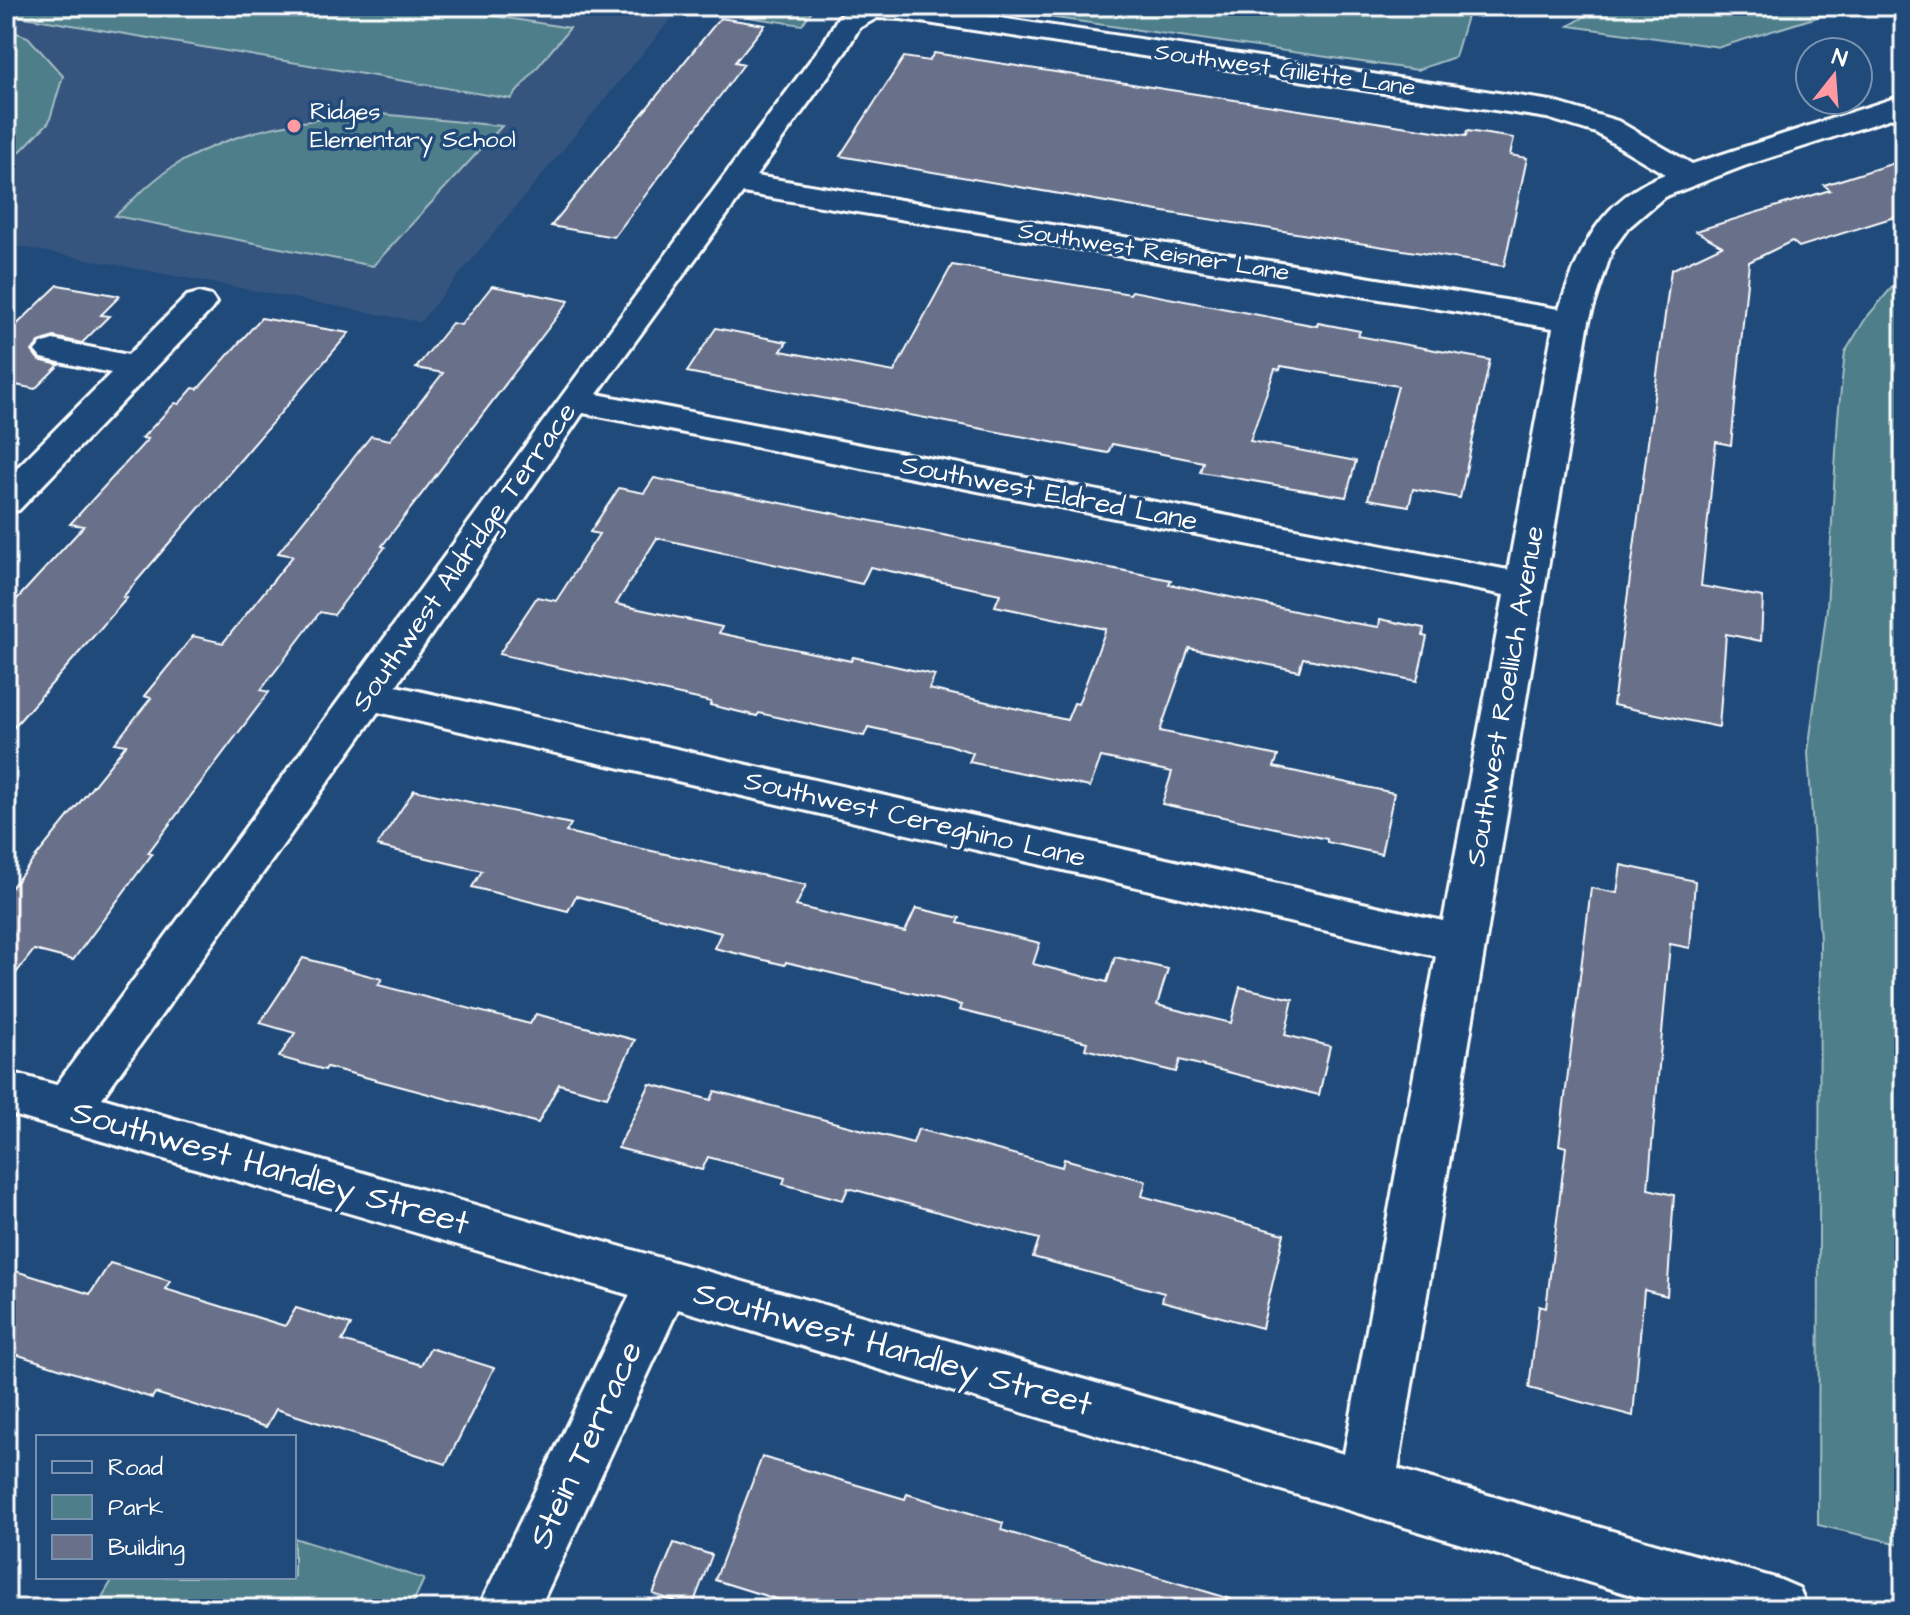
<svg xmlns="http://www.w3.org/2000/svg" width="1910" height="1615" font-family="'Architects Daughter',sans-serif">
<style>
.built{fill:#35557f}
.green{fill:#4d7e8a;stroke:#a6bec4;stroke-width:2}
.building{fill:#68708a;stroke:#fff;stroke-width:2;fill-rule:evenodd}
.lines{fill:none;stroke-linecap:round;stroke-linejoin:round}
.minor-casing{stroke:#fff;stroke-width:6}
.minor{fill:#1f4a7a;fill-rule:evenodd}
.poi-dot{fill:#ff9aa2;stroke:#1f4a7a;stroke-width:3}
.labels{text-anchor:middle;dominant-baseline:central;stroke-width:7;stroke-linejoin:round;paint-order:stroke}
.far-street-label{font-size:24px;fill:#fff;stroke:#1f4a7a}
.far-poi-label{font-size:24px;fill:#fff;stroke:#1f4a7a;text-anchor:start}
.street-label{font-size:28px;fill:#fff;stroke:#1f4a7a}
.near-street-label{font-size:34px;fill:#fff;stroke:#1f4a7a}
</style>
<rect width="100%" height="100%" fill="#1f4a7a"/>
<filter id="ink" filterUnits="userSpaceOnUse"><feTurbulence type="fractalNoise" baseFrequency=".0125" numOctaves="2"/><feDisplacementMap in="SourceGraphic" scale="16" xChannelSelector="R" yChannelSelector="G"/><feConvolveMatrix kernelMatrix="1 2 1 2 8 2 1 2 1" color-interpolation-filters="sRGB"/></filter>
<g filter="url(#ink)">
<path class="built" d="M6 6H682L420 322 6 244Z"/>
<path class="green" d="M6 6H430L570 28 511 99 6 14Z
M815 6 802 25 681 7 682 6Z
M972 6H1470L1455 57 1417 70Z
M1602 6H1853L1720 47 1569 26Z
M6 29 28 37 63 76 49 122 6 166Z
M370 113 502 126 373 266 115 216C133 200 151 181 171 168 233 129 299 121 370 113Z
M1904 273V1545L1818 1525 1820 941 1808 752 1827 608 1838 417 1845 352 1866 318Z
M294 1538 424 1579 410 1609H95L114 1577H294Z"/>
<path class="building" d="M720 18 765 25 735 62 744 64 614 237 551 226Z
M934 53 1466 136 1467 131 1514 138 1510 155 1527 158 1504 266 1164 212 840 156 904 57 929 61Z
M1904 160V214L1799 247 1792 241 1749 262 1731 445 1716 442 1701 586 1763 597 1761 641 1726 634 1719 727 1613 705 1671 270 1722 246 1696 231 1830 190 1824 185Z
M952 265 1130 294 1132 291 1317 326 1318 323 1360 331 1358 336 1490 360 1460 498 1413 489 1409 506 1368 499 1398 386 1281 366 1280 370 1275 369 1250 441 1356 461 1346 497 1200 472 1203 462 1112 444 1108 453 687 372 716 328 787 342 781 351 894 372Z
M58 285 120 296 101 315 109 316 82 343 54 337 39 342 32 351 39 360 59 365 35 389 6 383V335Z
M492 286 569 301 382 546 385 547 334 615 320 612 261 690 269 692 148 853 152 854 73 960 34 950 6 986V894L126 745 115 743 151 698 144 696 193 636 223 643 293 556 278 553 371 436 390 440 443 373 416 368 452 323 461 325Z
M261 318 349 333 123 597 127 598 6 736V611L84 526 70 524 148 439 142 438 175 403 179 404 193 388 198 389Z
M654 478 1171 580 1169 584 1341 621 1379 627 1380 619 1424 628 1423 636 1427 637 1417 681 1303 658 1299 671 1189 648 1160 731 1278 756 1274 767 1394 793 1381 854 1327 842V839L1162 804 1172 772 1101 757 1090 787 969 762 973 753 950 745 868 727 864 736 759 713 757 716 710 705 711 702 499 654 537 597 556 601 599 534 590 532 619 488 644 493ZM657 538 862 584 870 567 1000 594 995 606 1106 629 1078 704 1074 703 1067 720 929 689 935 675 853 657 851 661 719 633 722 627 616 604Z
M414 790 571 824 566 832 806 885 796 906 905 932 916 908 960 918 958 923 1040 943 1033 964 1107 982 1115 957 1168 969 1157 1005 1231 1023 1240 987 1293 999 1285 1035 1330 1046 1319 1095 1180 1060 1176 1072 1085 1049 1087 1042 959 1010 961 1005 786 962 785 965 714 948 721 933 576 896 568 911 472 887 482 871 377 846Z
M1621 865 1695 881 1690 948 1670 944 1648 1189 1674 1195 1667 1296 1644 1290 1633 1416 1529 1388 1539 1306 1546 1308 1566 1147 1559 1145 1591 888 1617 893Z
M303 958 382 979 378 985 530 1024 536 1014 635 1040 607 1097 559 1084 538 1123 327 1067 325 1070 279 1057 295 1033 260 1023Z
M650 1084 711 1100 715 1091 913 1143 918 1129 1062 1167 1064 1159 1146 1181 1142 1196 1284 1234 1262 1328 1162 1301 1164 1293 1033 1257 1039 1239 848 1188 843 1200 783 1184 785 1178 708 1157 702 1170 618 1148Z
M110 1263 170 1281 165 1289 285 1326 296 1308 351 1325 342 1341 421 1365 430 1348 494 1368 446 1464 276 1409 266 1427 155 1393 152 1398 6 1351V1268L90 1294Z
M762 1457 905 1499 907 1494 1003 1523 1001 1530 1231 1599 1230 1609H808L715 1580Z
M674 1543 712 1555 692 1607 653 1594Z"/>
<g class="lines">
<defs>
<path id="minor" d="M855 6H920L1551 101 1618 121 1692 164 1904 95V114L1744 166 1664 197 1628 228 1612 250 1589 321 1398 1469 1778 1579 1799 1588 1808 1609H1678L678 1309 539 1609H478L630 1295 6 1113V1071L56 1085C313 738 565 388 824 42L838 17ZM877 18 901 19 1547 118 1596 133 1665 174C1599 200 1581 247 1559 309L756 176 846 51 859 28ZM743 193 1553 328 1508 570 597 394ZM583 413 1504 595 1443 921 396 686ZM378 712 1436 956 1344 1454 102 1098Z
M199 293 211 296 216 303 211 310 19 510 6 513V479L111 373 41 358 35 351 41 344 53 340 128 355 187 296Z"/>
</defs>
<use href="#minor" class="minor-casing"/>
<use href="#minor" class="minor"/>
</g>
</g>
<circle class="poi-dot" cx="294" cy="126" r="8"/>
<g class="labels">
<g class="far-street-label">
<text transform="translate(1285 70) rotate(8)">Southwest Gillette Lane</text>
<text transform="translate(1154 252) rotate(9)">Southwest Reisner Lane</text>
</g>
<g class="far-poi-label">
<text x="310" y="112">Ridges<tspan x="310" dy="28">Elementary School</tspan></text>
</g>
<g class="street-label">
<text transform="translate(1049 493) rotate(11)">Southwest Eldred Lane</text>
<text transform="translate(464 557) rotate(-55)">Southwest Aldridge Terrace</text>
<text transform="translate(1505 696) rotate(-80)">Southwest Roellich Avenue</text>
<text transform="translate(915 819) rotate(13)">Southwest Cereghino Lane</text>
</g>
<g class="near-street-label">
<text transform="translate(270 1168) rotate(16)">Southwest Handley Street</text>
<text transform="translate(893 1349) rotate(16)">Southwest Handley Street</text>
<text transform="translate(586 1445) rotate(-65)">Stein Terrace</text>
</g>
</g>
<rect width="1910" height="1615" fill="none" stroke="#1f4a7a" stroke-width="32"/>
<rect x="16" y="16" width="1878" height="1583" fill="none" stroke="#fff" stroke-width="3" filter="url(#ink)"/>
<rect x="36" y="1435" width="260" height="144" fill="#1f4a7a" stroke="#7992af" stroke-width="2"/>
<rect x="52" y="1461" width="40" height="12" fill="#1f4a7a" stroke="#7992af" stroke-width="2"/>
<text x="108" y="1475" font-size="24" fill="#ffffff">Road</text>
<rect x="52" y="1495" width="40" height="24" fill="#4d7e8a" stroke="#7992af" stroke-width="2"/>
<text x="108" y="1515" font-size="24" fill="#ffffff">Park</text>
<rect x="52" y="1535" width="40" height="24" fill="#68708a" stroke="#7992af" stroke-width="2"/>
<text x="108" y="1555" font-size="24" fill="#ffffff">Building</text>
<g transform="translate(1834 76) rotate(17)"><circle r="38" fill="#1f4a7a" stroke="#7992af" stroke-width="2"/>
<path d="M0-6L14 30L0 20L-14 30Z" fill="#ff9aa2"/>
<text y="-12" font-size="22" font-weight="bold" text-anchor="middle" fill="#ffffff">N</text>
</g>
</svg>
